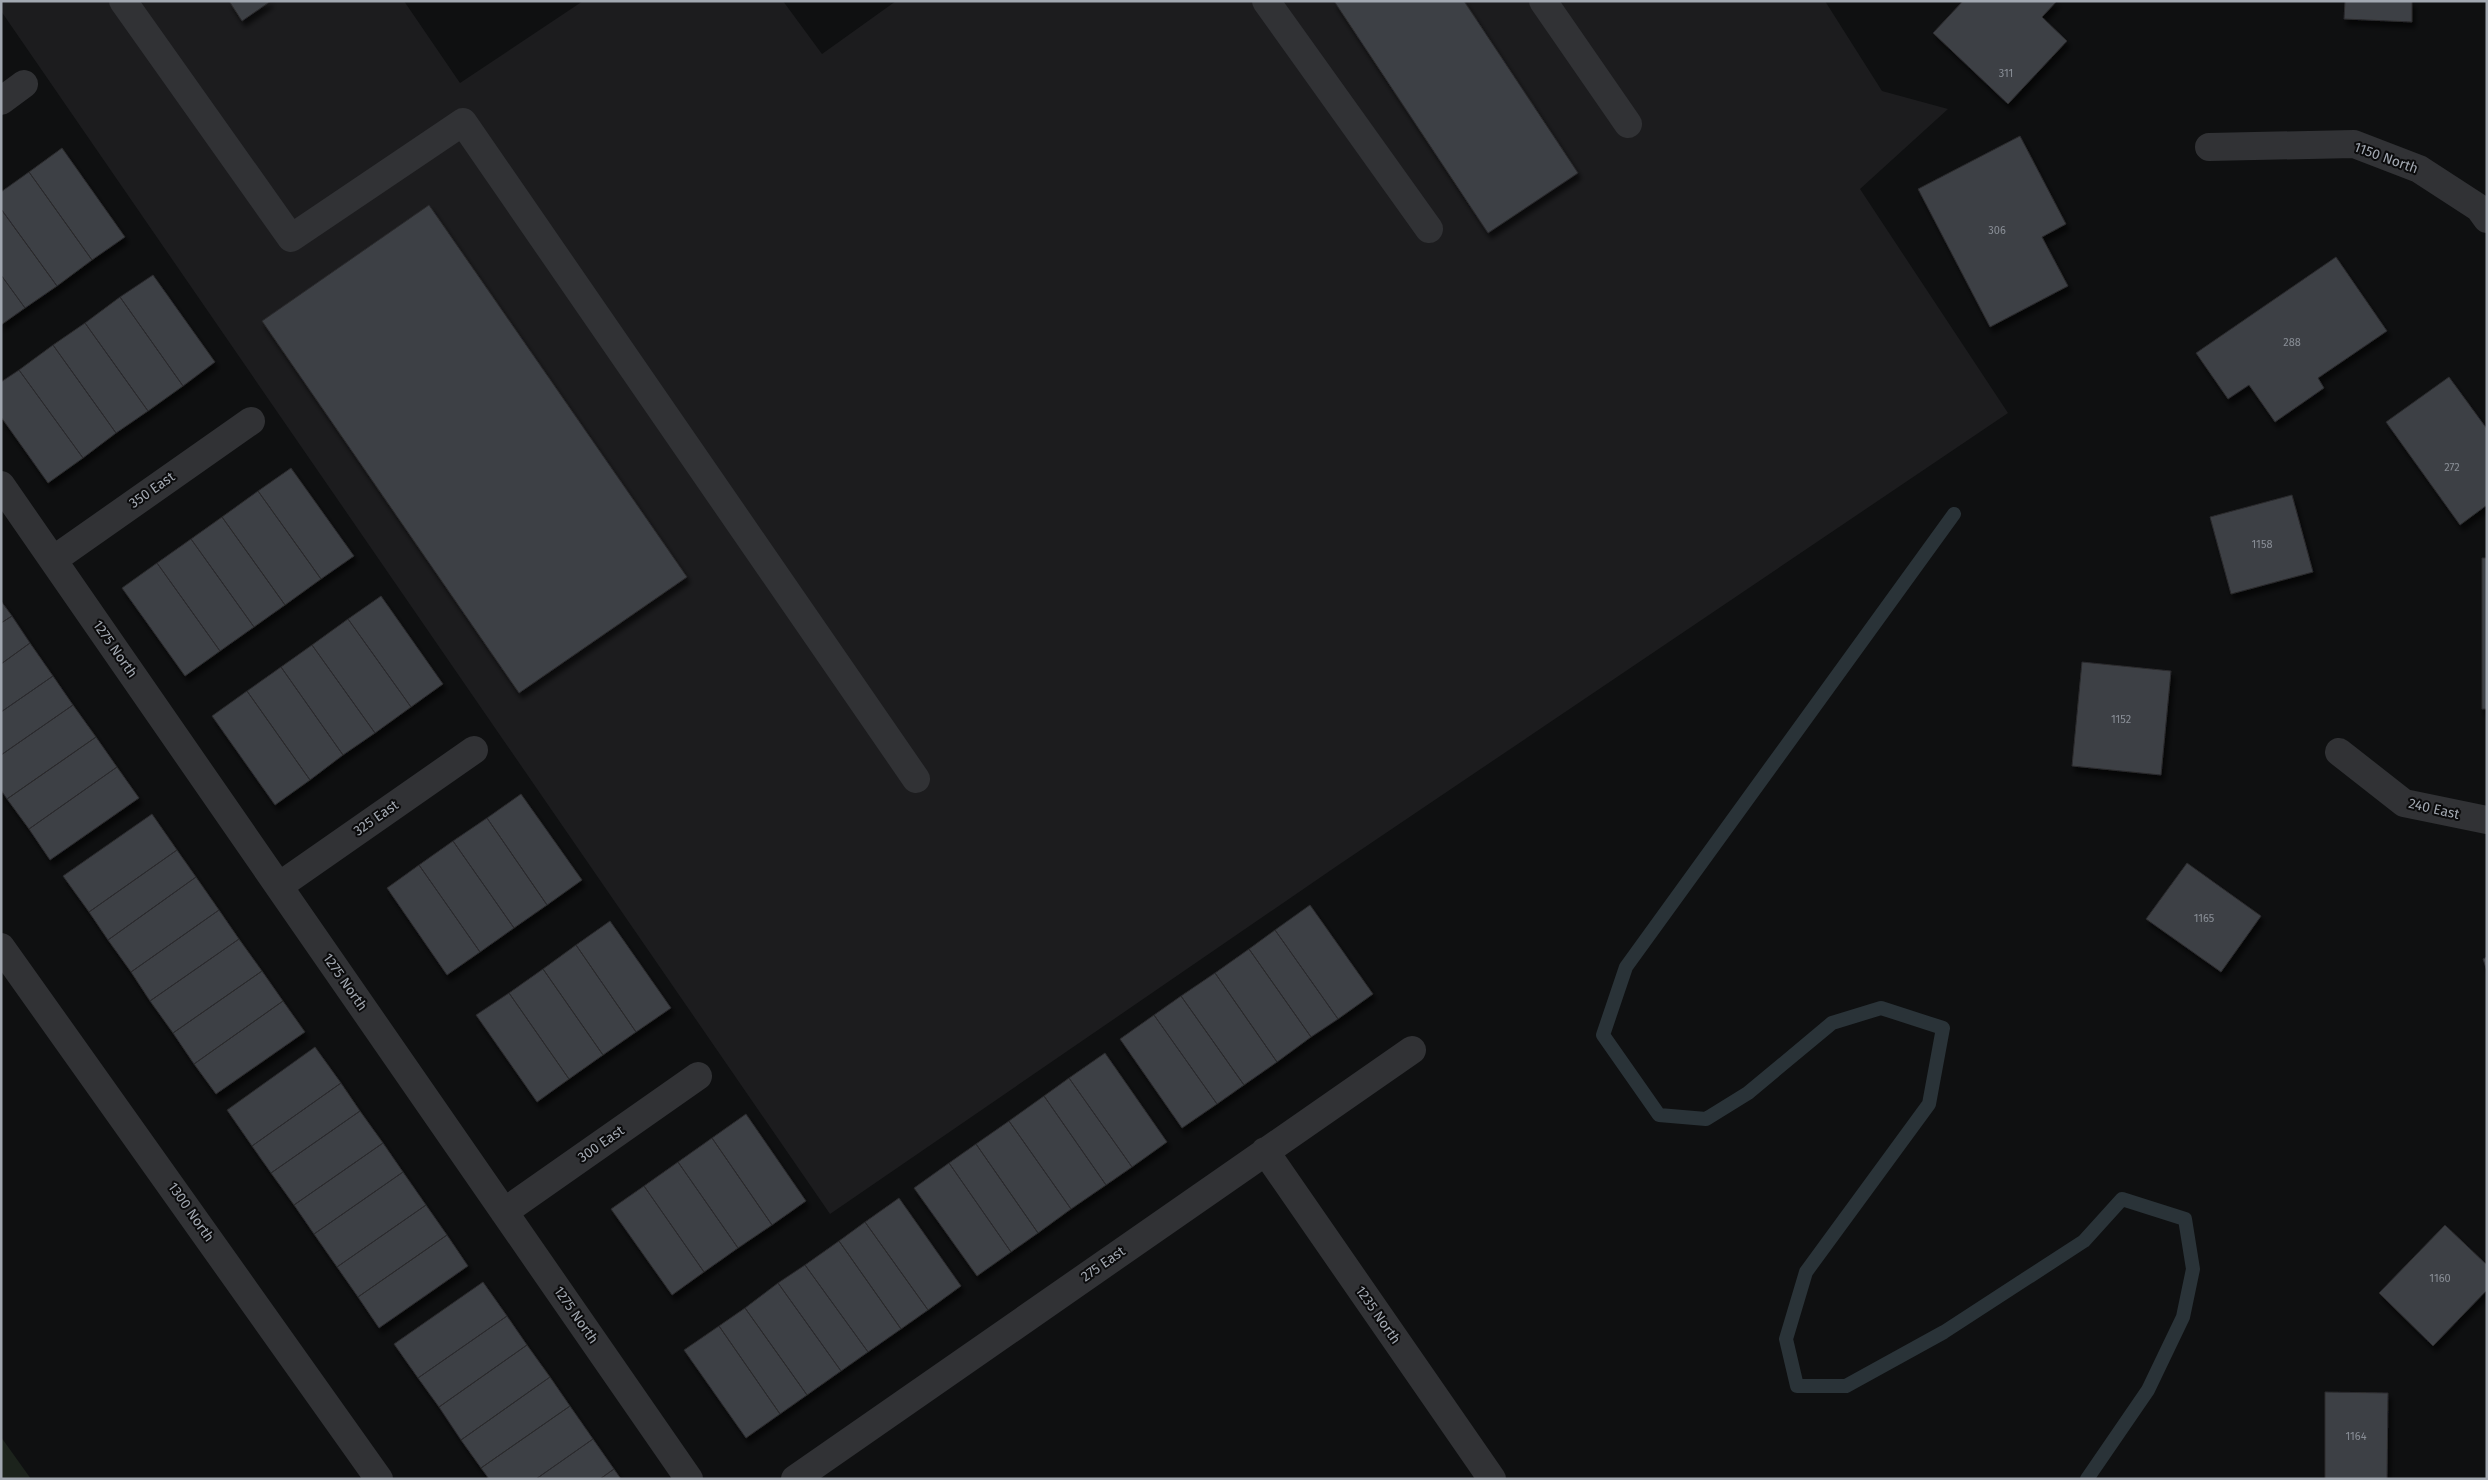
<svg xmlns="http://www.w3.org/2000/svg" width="2488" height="1480" font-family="'Fira Sans',sans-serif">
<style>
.built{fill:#1c1c1e}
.green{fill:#1c231c}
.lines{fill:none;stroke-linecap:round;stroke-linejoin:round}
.stream{stroke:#2a3338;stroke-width:14}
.building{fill:#3e4044;stroke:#2a2a2d;filter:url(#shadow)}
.minor{stroke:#313235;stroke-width:28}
.labels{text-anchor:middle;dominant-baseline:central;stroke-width:4;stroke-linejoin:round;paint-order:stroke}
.number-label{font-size:11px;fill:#898e96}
.street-label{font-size:14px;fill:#a2a8b1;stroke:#0b0b0c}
</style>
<defs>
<filter id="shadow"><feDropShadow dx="3" dy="5.5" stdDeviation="2.5" flood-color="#0009"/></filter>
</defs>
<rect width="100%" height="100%" fill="#0f1011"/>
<path class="built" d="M1 1H404L460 83 583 1H783L822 54 896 1H1825L1882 91 1948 109 1860 189 2008 413 1334 868 830 1214 1 11Z"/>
<path class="green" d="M1 1437 31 1479H1Z"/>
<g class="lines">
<path class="stream" d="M1954 514 1626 967 1603 1035 1659 1115 1706 1119 1748 1093 1832 1023 1881 1008 1943 1028 1929 1104 1806 1272 1786 1339 1797 1386H1846L1944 1332 2084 1241 2122 1199 2185 1219 2193 1269 2183 1317 2148 1390 2087 1479"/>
</g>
<path class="building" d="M229 1H271L242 21Z
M1334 1H1464L1578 173 1488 233Z
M1963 1H2057L2042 17 2067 41 2008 104 1933 33Z
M2345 1H2412V22L2344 19Z
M2020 136 2066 224 2042 237 2068 286 1990 327 1918 189Z
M62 148 125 237 92 260 29 172Z
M29 172 92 260 57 286 1 209V192Z
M429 205 687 577 519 693 262 321Z
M1 209 57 286 25 308 1 275Z
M2336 257 2387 331 2318 378 2324 388 2275 422 2249 385 2228 399 2196 353Z
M1 275 25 308 1 325Z
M153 275 215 362 183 386 120 297Z
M120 297 183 386 148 411 85 323Z
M85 323 148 411 116 433 53 345Z
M53 345 116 433 83 458 19 370Z
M19 370 83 458 48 483 1 417V382Z
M2449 377 2487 429V505L2460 525 2386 422Z
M291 468 354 556 321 579 258 491Z
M258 491 321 579 285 605 222 517Z
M2292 495 2313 572 2231 594 2210 517Z
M222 517 285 605 254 627 191 539Z
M191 539 254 627 220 651 157 563Z
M2482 558H2487V709H2482Z
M157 563 220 651 185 676 122 588Z
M381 596 443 684 411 707 348 619Z
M1 601 12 616 1 623Z
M12 616 30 643 1 664V623Z
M348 619 411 707 375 733 312 645Z
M30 643 53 676 1 712V664Z
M312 645 375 733 343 755 281 667Z
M2082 662 2171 671 2161 775 2072 766Z
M281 667 343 755 310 780 247 691Z
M53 676 73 705 1 755V712Z
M247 691 310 780 275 805 212 716Z
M73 705 96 737 7 799 1 790V755Z
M96 737 117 767 29 829 7 799Z
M117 767 139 798 50 860 29 829Z
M521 794 582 880 547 905 487 818Z
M152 814 177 850 89 912 63 876Z
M487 818 547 905 514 928 453 841Z
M453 841 514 928 480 952 419 865Z
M177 850 196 877 108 940 89 912Z
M2187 863 2261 916 2221 972 2146 919Z
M419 865 480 952 447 975 387 888Z
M196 877 219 910 131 972 108 940Z
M1310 905 1373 994 1338 1019 1275 930Z
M219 910 239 939 150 1001 131 972Z
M610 921 671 1008 636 1032 576 945Z
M1275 930 1338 1019 1311 1037 1249 949Z
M239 939 262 971 173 1033 150 1001Z
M576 945 636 1032 603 1055 543 969Z
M1249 949 1311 1037 1277 1062 1215 973Z
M2487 957V971L2483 959Z
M543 969 603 1055 569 1079 509 993Z
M262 971 283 1001 194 1064 173 1033Z
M1215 973 1277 1062 1244 1085 1181 996Z
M509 993 569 1079 537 1102 476 1015Z
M1181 996 1244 1085 1217 1104 1154 1015Z
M283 1001 305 1032 216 1094 194 1064Z
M1154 1015 1217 1104 1182 1128 1120 1039Z
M315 1047 341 1083 252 1146 227 1110Z
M1105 1053 1167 1142 1132 1167 1069 1078Z
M1069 1078 1132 1167 1106 1185 1044 1096Z
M341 1083 360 1111 271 1173 252 1146Z
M1044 1096 1106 1185 1071 1209 1009 1121Z
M360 1111 383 1143 294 1205 271 1173Z
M746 1114 806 1201 772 1225 712 1138Z
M1009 1121 1071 1209 1038 1233 976 1144Z
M712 1138 772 1225 738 1248 678 1162Z
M383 1143 403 1172 314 1234 294 1205Z
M976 1144 1038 1233 1011 1252 949 1163Z
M678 1162 738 1248 704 1272 644 1186Z
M949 1163 1011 1252 977 1276 914 1188Z
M403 1172 426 1205 337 1267 314 1234Z
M644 1186 704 1272 672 1295 611 1209Z
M899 1198 961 1286 928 1310 865 1222Z
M426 1205 447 1235 358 1297 337 1267Z
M865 1222 928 1310 901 1329 839 1241Z
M2445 1225 2487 1265V1290L2433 1346 2379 1293Z
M447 1235 468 1266 379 1328 358 1297Z
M839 1241 901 1329 868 1352 805 1265Z
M805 1265 868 1352 841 1371 778 1283Z
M483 1282 507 1316 418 1378 394 1344Z
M778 1283 841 1371 807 1395 745 1308Z
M745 1308 807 1395 780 1414 719 1326Z
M507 1316 527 1345 439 1407 418 1378Z
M719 1326 780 1414 746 1438 684 1350Z
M527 1345 550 1377 461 1440 439 1407Z
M550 1377 570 1406 481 1468 461 1440Z
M2325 1392 2388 1393 2387 1479H2325Z
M570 1406 593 1439 536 1479H489L481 1468Z
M593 1439 614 1469 600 1479H536Z
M614 1469 621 1479H600Z"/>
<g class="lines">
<path class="minor" d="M123 1 291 238 463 122 916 779
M1266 1 1429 229
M1543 1 1628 124
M1 101 24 84
M2209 147 2354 144 2419 169 2479 208 2487 219
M1 485 689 1479
M53 560 251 421
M2339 752 2404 803 2487 820
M279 886 474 750
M1 947 379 1479
M1265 1151 1492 1479
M504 1212 698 1076
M795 1479 1412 1050"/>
</g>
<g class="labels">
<g class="number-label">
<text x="2006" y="73">311</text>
<text x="1997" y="230">306</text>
<text x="2292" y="342">288</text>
<text x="2452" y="467">272</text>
<text x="2262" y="544">1158</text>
<text x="2121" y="719">1152</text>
<text x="2204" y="918">1165</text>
<text x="2440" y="1278">1160</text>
<text x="2356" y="1436">1164</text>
</g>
<g class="street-label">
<text transform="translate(2386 158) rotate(20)">1150 North</text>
<text transform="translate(152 490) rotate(-35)">350 East</text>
<text transform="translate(115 649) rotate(55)">1275 North</text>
<text transform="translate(2434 809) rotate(13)">240 East</text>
<text transform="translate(376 818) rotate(-35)">325 East</text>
<text transform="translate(345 982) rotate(55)">1275 North</text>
<text transform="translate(601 1144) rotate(-35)">300 East</text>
<text transform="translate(191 1212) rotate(55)">1300 North</text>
<text transform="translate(1103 1264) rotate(-35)">275 East</text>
<text transform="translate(576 1315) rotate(55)">1275 North</text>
<text transform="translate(1378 1315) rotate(55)">1235 North</text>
</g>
</g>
<rect width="2488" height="1480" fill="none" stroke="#a2a8b1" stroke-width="5"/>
</svg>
